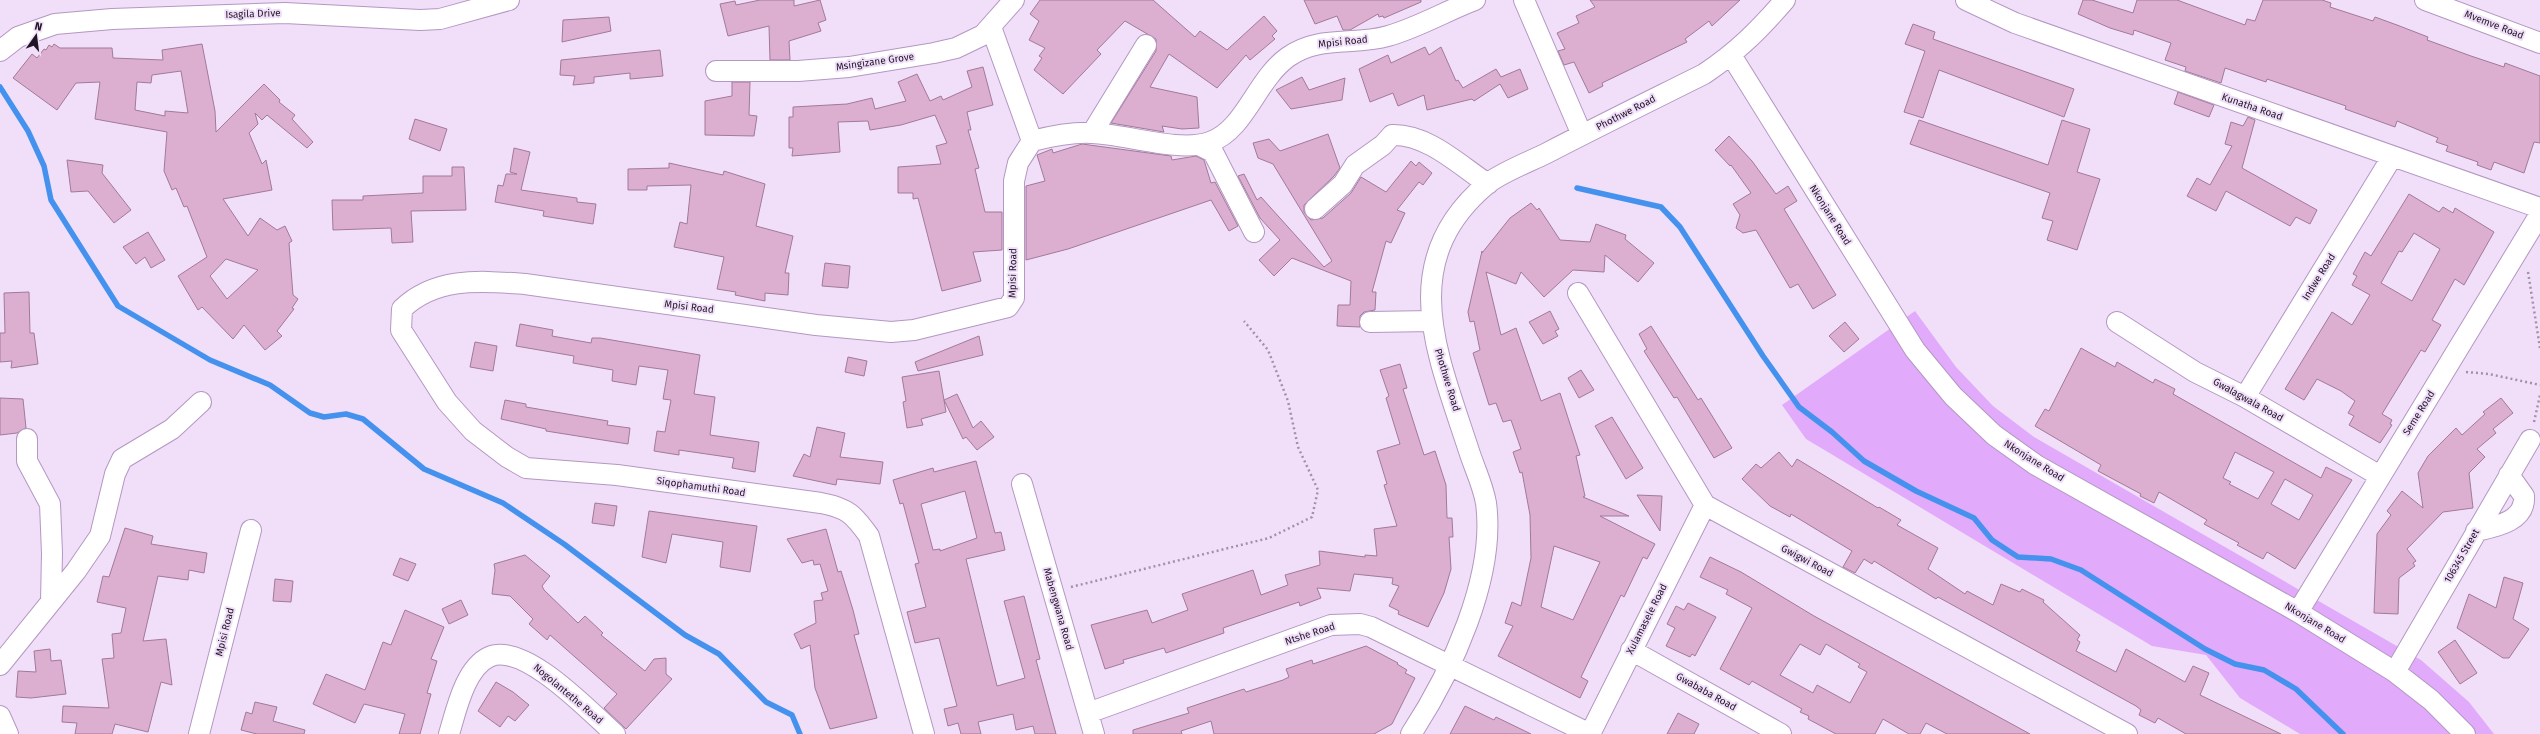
<svg xmlns="http://www.w3.org/2000/svg" width="2540" height="734" font-family="'Fira Sans',sans-serif">
<style>
.green{fill:#e1aafb}
.lines{fill:none;stroke-linecap:round;stroke-linejoin:round}
.stream{stroke:#4592ee;stroke-width:5.5}
.building{fill:#dcafd1;stroke:#a27999;fill-rule:evenodd}
.minor-casing{stroke:#b497c2;stroke-width:22}
.path{stroke:#a191a8;stroke-width:2.5;stroke-dasharray:2 3;stroke-linecap:butt}
.minor{stroke:#fff;stroke-width:20}
.labels{text-anchor:middle;dominant-baseline:central;stroke-width:4;stroke-linejoin:round;paint-order:stroke}
.street-label{font-size:10px;fill:#201525;stroke:#f1dffa}
</style>
<rect width="100%" height="100%" fill="#f1dffa"/>
<path class="green" d="M1915 311 1956 367 1993 406 2034 437 2421 660 2469 702 2494 734H2300L2240 698 2206 655 2152 646 1806 439 1782 405Z"/>
<g class="lines">
<path class="stream" d="M0 87 28 131 44 166 51 200 118 306 210 360 270 385 310 413 324 417 346 414 363 419 424 469 503 503 564 544 685 635 719 654 766 702 792 715 800 734
M1577 188 1661 207 1680 227 1763 356 1799 407 1832 432 1864 461 1916 491 1974 518 1992 540 2018 557 2051 559 2081 570 2205 649 2235 664 2264 670 2296 689 2343 734"/>
</g>
<path class="building" d="M760 0H794V6L820 0 826 20 818 23 821 31 789 41 790 60H770L769 26 728 36 720 4 735 1 736 5Z
M1040 0H1153L1195 37 1200 31 1227 50 1264 16 1277 31 1272 36 1275 39 1250 60 1246 55 1217 88 1169 54 1150 87 1197 97 1199 128 1182 129 1162 126 1164 132 1111 123 1156 51V39L1125 21 1097 50 1101 54 1063 94 1034 70 1042 58 1039 56 1045 48 1029 40 1039 21 1030 14Z
M1304 0H1421V2L1384 18 1383 16 1379 17 1378 14 1350 30H1343L1337 16 1315 24Z
M1590 0H1740L1712 26 1709 21 1685 39 1687 42 1602 83 1603 86 1589 93 1574 62 1564 65 1558 51 1565 49 1557 33 1579 23 1576 16 1595 7Z
M2083 0H2092L2133 13 2137 0H2177L2245 25 2247 19 2255 21 2263 0H2322L2331 3 2330 7 2373 21 2375 17 2397 25 2428 37 2427 40 2471 56 2504 67 2505 63 2540 76V143L2534 142 2524 173 2494 162 2491 170 2477 165 2478 162 2446 151 2448 146 2436 142 2438 138 2397 121 2395 127 2345 109 2346 106 2267 79 2266 82 2225 68 2221 83 2185 71 2186 67 2165 60 2171 43 2134 30 2133 35 2110 28 2078 14Z
M609 17 611 31 562 42 563 20Z
M1913 24 1935 32 1933 39 2074 89 2064 117 1939 70 1923 118 1904 112 1925 51 1905 44Z
M54 44 60 48H112L113 58 163 60 162 50 202 44 215 111 216 132 264 84 280 100 279 102 295 115 292 119 313 142 307 148 267 115 262 120 255 113 258 124 249 133 262 164 266 160 272 190 223 199 248 236 260 218 277 230 285 226 292 241 289 243 293 295 298 299 292 308 294 309 277 331 282 336 265 350 244 325 233 339 202 307 198 310 178 276 207 257 187 206 184 207 176 188 172 190 164 171 167 132 95 119 100 82 76 83 57 110 13 78 32 54 37 58 44 49 46 50 49 45 52 47ZM181 71 188 113 165 111V116L135 110 137 82 151 83 152 75ZM226 259 258 270 227 299 210 276Z
M1425 47 1429 55 1441 47 1456 81 1458 80 1463 88 1496 69 1501 77 1520 69 1528 89 1508 98 1500 84 1474 101 1472 99 1427 110 1424 95 1398 106 1393 93 1370 102 1359 69 1388 55 1391 63Z
M660 50 663 76 630 79V73L594 77V83L573 85 575 76 560 75 561 60Z
M983 67 993 105 967 112 971 130H968L979 168 975 169 985 212H1002V250L973 252 981 281 942 291 918 198 913 199V193H898V167L941 164 936 146 947 143 935 115 901 125 870 130 868 121 838 122 840 152 792 156 793 148H789V117H793V107L847 104 872 98 875 109 906 101 898 82 917 74 930 101 941 96 943 100 972 87 967 71Z
M1302 77 1309 90 1345 78 1342 100 1291 109 1276 90Z
M732 82H750L749 115 757 116 754 136 705 135V101L732 96Z
M2178 92 2214 105 2209 117 2174 104Z
M2248 117 2255 120 2242 168 2317 210 2310 224 2296 217 2290 226 2226 191 2216 211 2187 196 2197 178 2210 185 2232 146 2225 144 2231 122 2243 126Z
M415 119 447 129 440 151 409 139Z
M1919 120 2048 165 2062 120 2090 129 2077 172 2100 179 2077 250 2047 240 2053 221 2042 218 2050 193 1910 144Z
M1328 134 1340 168 1334 176 1304 205V212L1311 220 1323 218 1351 193 1361 177 1386 192 1411 161 1416 166 1419 162 1432 173 1423 185 1419 182 1397 210 1405 213 1391 243 1386 241 1372 292H1376L1375 310 1364 312 1360 316V327L1337 326 1338 305H1350L1351 281 1292 258 1274 276 1259 260 1280 240 1260 218 1238 176 1244 174 1257 200 1261 197 1324 267 1332 261 1273 164 1258 158 1253 143 1269 139 1280 151Z
M1729 136 1752 161 1776 194 1788 186 1797 201 1784 209 1836 295 1813 309 1798 284 1790 288 1756 230 1743 233 1736 228 1740 215 1733 204 1751 193 1731 165 1730 166 1715 150Z
M1082 144 1171 156 1172 160 1196 156 1204 160 1211 183 1215 182 1238 226 1229 231 1211 200 1068 249 1026 260V186L1045 181 1037 155 1052 149 1053 153Z
M514 148 530 152 521 190 577 198V202L596 204 593 224 543 216 544 211 495 202 498 185 503 186 506 174H517L510 172Z
M67 160 103 165 102 173 131 210 114 223 88 191 71 192Z
M669 163 723 175 724 171 765 184 756 226 793 236 785 273H789L788 295 765 293V301L735 295 736 292 717 289 724 257 674 247 680 222 687 224 691 185 647 186V190H628V169L669 168Z
M452 167H464L466 210 411 211 413 242 392 243 391 228 333 230 332 200H363V196L423 193V176H452Z
M2409 194 2439 212 2443 207 2453 213 2455 208 2494 232 2464 285 2455 279 2432 320 2441 325 2425 352 2421 350 2382 414 2392 420 2390 424 2392 425 2380 443 2349 425 2354 416 2348 413 2355 401 2341 391 2317 379 2304 400 2285 389 2332 312 2352 325 2370 295 2352 285 2357 276 2353 274 2365 252 2371 256ZM2414 233 2440 249 2412 301 2381 283 2399 251 2402 252Z
M1531 203 1537 210 1539 208 1560 240 1590 242 1596 224 1626 235 1625 239 1654 263 1638 282 1605 255 1604 272 1573 270 1544 297 1521 272 1516 284 1486 272 1501 335 1516 328 1541 401 1560 393 1580 455 1576 456 1585 496 1583 497 1629 516H1600L1655 544 1647 559 1643 557 1624 597 1621 595 1581 677 1588 681 1580 698 1498 656 1513 626 1505 623 1512 602 1521 606 1531 558 1530 515 1522 472 1520 473 1513 452 1521 449 1511 420 1503 422 1496 403 1489 405 1473 353 1480 350 1474 321 1470 322 1468 312 1482 251V253L1510 218ZM1554 546 1600 562 1573 620 1541 607Z
M148 232 165 260 151 268 145 257 136 264 123 247Z
M825 263 850 266 848 288 822 286Z
M29 292 30 333H34L38 364 11 368 12 361 0 362V333H5L4 293Z
M1550 311 1559 329 1555 331 1558 336 1543 344 1529 322Z
M1845 322 1859 339 1844 352 1829 336Z
M520 324 553 330 552 336 591 343 592 338H600L700 355 694 394 715 397 710 435 759 442 755 472 732 468 734 458 679 450V455L654 451 657 431 665 432 671 400 663 399 668 370 639 366 636 385 612 381 613 370 573 363 574 356 516 346Z
M1651 326 1698 400 1701 398 1732 448 1714 458 1677 397 1674 398 1644 351 1647 349 1639 334Z
M979 336 983 355 918 371 915 362Z
M475 342 497 346 493 371 470 367Z
M2081 348 2115 367 2117 362 2153 383 2155 379 2175 389 2173 394 2321 478 2326 467 2352 480 2295 569 2267 552 2263 559 2237 545 2239 543 2204 524 2207 520 2159 492 2154 503 2140 496 2141 494 2098 471 2101 465 2035 426 2045 409 2049 411ZM2235 452 2274 472 2258 499 2229 484 2231 482 2223 478ZM2285 479 2313 495 2299 520 2271 504Z
M848 357 867 361 864 376 845 372Z
M1400 364 1407 388 1403 389 1424 455 1435 451 1446 485 1447 518H1452L1453 537H1449L1451 569 1444 593 1428 627 1398 614 1399 611 1389 606 1399 586 1392 584 1393 578 1354 574 1350 591 1317 588 1321 598 1300 606 1299 602 1223 628 1224 633 1166 653 1164 648 1123 660 1124 663 1105 669 1091 625 1147 610 1152 623 1188 610 1182 594 1253 570 1261 595 1288 585 1285 575 1320 565 1319 551 1365 557V555L1377 556 1374 529 1397 526 1384 485 1387 484 1377 451 1400 444 1386 398 1389 396 1380 370Z
M1581 370 1594 390 1579 398 1568 378Z
M939 371 944 400 957 394 973 428 981 421 994 437 977 450 966 437 963 439 944 400 946 412 921 419 923 425 907 428 903 402 906 401 902 377Z
M0 398 23 399 26 428 17 433 0 435Z
M2501 398 2513 413 2493 429 2496 433 2477 449 2485 457 2469 473 2473 508 2443 512 2407 549 2416 561 2413 563 2415 566 2399 578 2398 614 2374 613 2377 534 2391 515 2387 511 2402 491 2423 508 2418 473 2428 456 2456 428 2462 435 2485 414 2483 412Z
M505 400 526 404V407L608 421 607 425 630 428 628 444 546 431V429L501 419Z
M1612 417 1643 468 1626 479 1595 426Z
M817 427 845 433 840 457 883 462 880 484 837 479 836 485 793 476 804 454 810 457Z
M1779 452 1792 467 1797 459 1878 508 1879 507 1901 520 1897 525 1938 548 1928 569 1965 594 1967 591 1993 605 2001 584 2020 592 2022 589 2044 600 2043 602 2080 635 2077 640 2080 642 2076 651 2116 672 2126 649 2185 682 2193 666 2209 673 2200 695 2281 734H2186L2158 718 2155 723 2139 715 2141 710 2136 706 1938 597 1936 599 1874 561 1872 564 1864 559 1855 573 1843 567 1852 551 1791 514 1790 517 1770 506 1742 479 1756 464 1761 468Z
M976 461 995 533 1001 532 1005 550 966 559 997 686 1025 678 1004 601 1024 596 1040 659 1036 660 1056 734H1035L1033 726 1016 730 1013 714 978 722 981 734H961L958 723 948 726 944 709 957 706 939 638 915 643 907 612 926 607 915 564 919 563 903 503 900 504 893 480 933 468 934 472ZM965 491 977 538 940 551V549L933 550 921 504Z
M1637 495 1662 496 1660 531Z
M595 503 617 506 614 526 592 523Z
M649 511 757 526 750 572 720 567 723 542 672 534 666 563 642 557Z
M125 528 153 536 151 544 207 553 204 573 189 570 188 580 158 576 143 641 166 639 172 685 161 682 148 732 115 724 112 734H75L77 723 62 722 63 706 109 708 102 659 114 658 112 634 121 633 126 608 97 602 103 576 109 577Z
M826 529 838 572 841 571 853 610 859 634 854 635 877 718 830 729 815 688 810 645 801 649 794 634 816 623 814 601 823 600 821 593 828 591 820 564 814 565 813 560 802 563 787 539Z
M525 555 550 576 542 586 544 590 578 623 585 616 603 633 601 635 645 671 654 659 666 658V674L672 679 626 729 604 708 617 694 550 635 547 640 529 624 533 619 510 596 492 594 495 570 494 564Z
M1710 557 1741 572 1814 616 2030 734H1947L1926 723 1920 734H1909L1883 719 1875 734H1836L1808 719 1809 716 1800 712 1802 709 1752 681 1749 685 1720 669 1752 608 1726 594 1728 590 1700 577ZM1800 644 1820 655 1826 644 1860 664 1858 667 1867 672 1850 703 1817 685 1813 693 1780 675Z
M400 558 416 564 408 581 393 575Z
M2504 577 2523 583 2513 619 2529 629 2509 658H2503L2457 628 2469 594 2496 608Z
M275 579 293 581 291 602 273 601Z
M461 600 468 615 449 624 442 609Z
M1688 603 1716 617 1695 656 1692 654 1690 657 1666 646 1675 628 1667 624 1676 606 1684 610Z
M405 610 444 627 431 659 437 661 427 693 431 694 420 734H399L405 714 364 704 355 723 313 704 326 674 365 690 383 642 391 645Z
M2455 640 2477 673 2460 684 2438 652Z
M1366 646 1398 663 1397 664 1407 670 1405 673 1415 678 1392 724 1374 734H1214L1211 721 1181 731 1182 734H1133V730L1189 713 1187 708 1244 689 1246 692 1283 680 1289 677 1286 669 1312 660 1313 664Z
M50 649 51 661 61 660 66 694 31 698 16 697 18 671 36 672 34 651Z
M496 682 513 692 529 705 515 721 508 716 500 727 478 711Z
M255 702 277 707 273 721 305 730 304 734H257L241 730 246 712 252 714Z
M1465 706 1494 720 1496 717 1531 734H1450Z
M1678 713 1699 724 1694 734H1667Z"/>
<g class="lines">
<defs>
<path id="minor" d="M1524 0 1582 135
M1966 0 2015 23 2540 208
M2425 0 2540 43
M991 27 1032 141
M0 51 18 37 55 24 112 19 285 13 420 20 440 19 509 0
M1731 55 1915 350 1953 396 1994 435 2036 465 2298 612 2395 672 2431 700 2465 734
M716 71H798L849 67 934 53 956 48 983 35 1014 0
M1092 133 1146 45
M1199 145 1213 152 1254 232
M1315 209 1343 184 1355 165 1383 145 1392 135C1428 134 1459 165 1488 184
M1578 293 1705 505 2127 734
M1370 322 1432 321
M2117 322 2195 372 2245 397 2380 476
M2245 397 2392 157
M27 439V461L50 504 52 553 51 602
M1022 484 1094 734
M2476 531C2494 527 2526 522 2524 496L2509 475
M2298 612 2540 214
M1631 650 1781 734
M0 665 76 571 100 536 115 474 122 459 172 429 201 402
M2395 672 2530 440
M1088 713 1331 625 1360 624 1371 627 1590 734
M0 716 8 734
M199 734 251 530
M449 734C456 711 465 668 489 657 524 641 590 712 615 734
M924 734 869 536C854 515 848 508 821 503L617 475 526 468 507 457 473 431 447 402 401 330 402 309C436 276 482 281 525 284L816 325 891 332 914 330 1008 307 1014 298V181L1018 163 1032 141C1052 136 1072 132 1092 133 1125 134 1179 153 1210 142 1245 130 1256 80 1288 57 1319 35 1354 46 1388 36 1417 28 1446 11 1475 0
M1411 734C1451 673 1496 577 1486 503 1483 485 1474 467 1469 451 1438 355 1394 262 1487 184 1502 172 1529 162 1547 153 1599 126 1652 100 1704 74 1737 52 1759 30 1785 0
M1590 734 1705 505"/>
</defs>
<use href="#minor" class="minor-casing"/>
<path class="path" d="M2528 272 2540 348
M2466 372 2489 374 2540 385
M2534 422 2540 395
M1071 587 1269 538 1312 517 1318 490 1298 447 1288 401 1268 350 1244 321"/>
<use href="#minor" class="minor"/>
</g>
<g class="labels">
<g class="street-label">
<text transform="translate(253 14) rotate(-2)">Isagila Drive</text>
<text transform="translate(2494 25) rotate(21)">Mvemve Road</text>
<text transform="translate(1343 42) rotate(-6)">Mpisi Road</text>
<text transform="translate(875 62) rotate(-8)">Msingizane Grove</text>
<text transform="translate(2252 107) rotate(19)">Kunatha Road</text>
<text transform="translate(1626 113) rotate(-27)">Phothwe Road</text>
<text transform="translate(1830 215) rotate(58)">Nkonjane Road</text>
<text transform="translate(1013 273) rotate(-89)">Mpisi Road</text>
<text transform="translate(2319 277) rotate(-58)">Indwe Road</text>
<text transform="translate(689 307) rotate(7)">Mpisi Road</text>
<text transform="translate(1447 380) rotate(73)">Phothwe Road</text>
<text transform="translate(2248 400) rotate(29)">Gwalagwala Road</text>
<text transform="translate(2419 413) rotate(-58)">Seme Road</text>
<text transform="translate(2034 461) rotate(32)">Nkonjane Road</text>
<text transform="translate(701 487) rotate(8)">Siqophamuthi Road</text>
<text transform="translate(2462 556) rotate(-60)">106345 Street</text>
<text transform="translate(1807 561) rotate(28)">Gwigwi Road</text>
<text transform="translate(1058 609) rotate(74)">Mabengwana Road</text>
<text transform="translate(1647 619) rotate(-63)">Xulamasele Road</text>
<text transform="translate(2315 623) rotate(31)">Nkonjane Road</text>
<text transform="translate(225 632) rotate(-76)">Mpisi Road</text>
<text transform="translate(1310 634) rotate(-18)">Ntshe Road</text>
<text transform="translate(1706 692) rotate(29)">Gwababa Road</text>
<text transform="translate(568 694) rotate(40)">Nogolantethe Road</text>
</g>
</g>
<g transform="translate(36 36) rotate(14)" stroke="#f1dffa" stroke-width="3" paint-order="stroke">
<path d="M0-3L7 15L0 10L-7 15Z" fill="#201525"/>
<text y="-6" font-size="11" font-weight="bold" text-anchor="middle" fill="#201525">N</text>
</g>
</svg>
